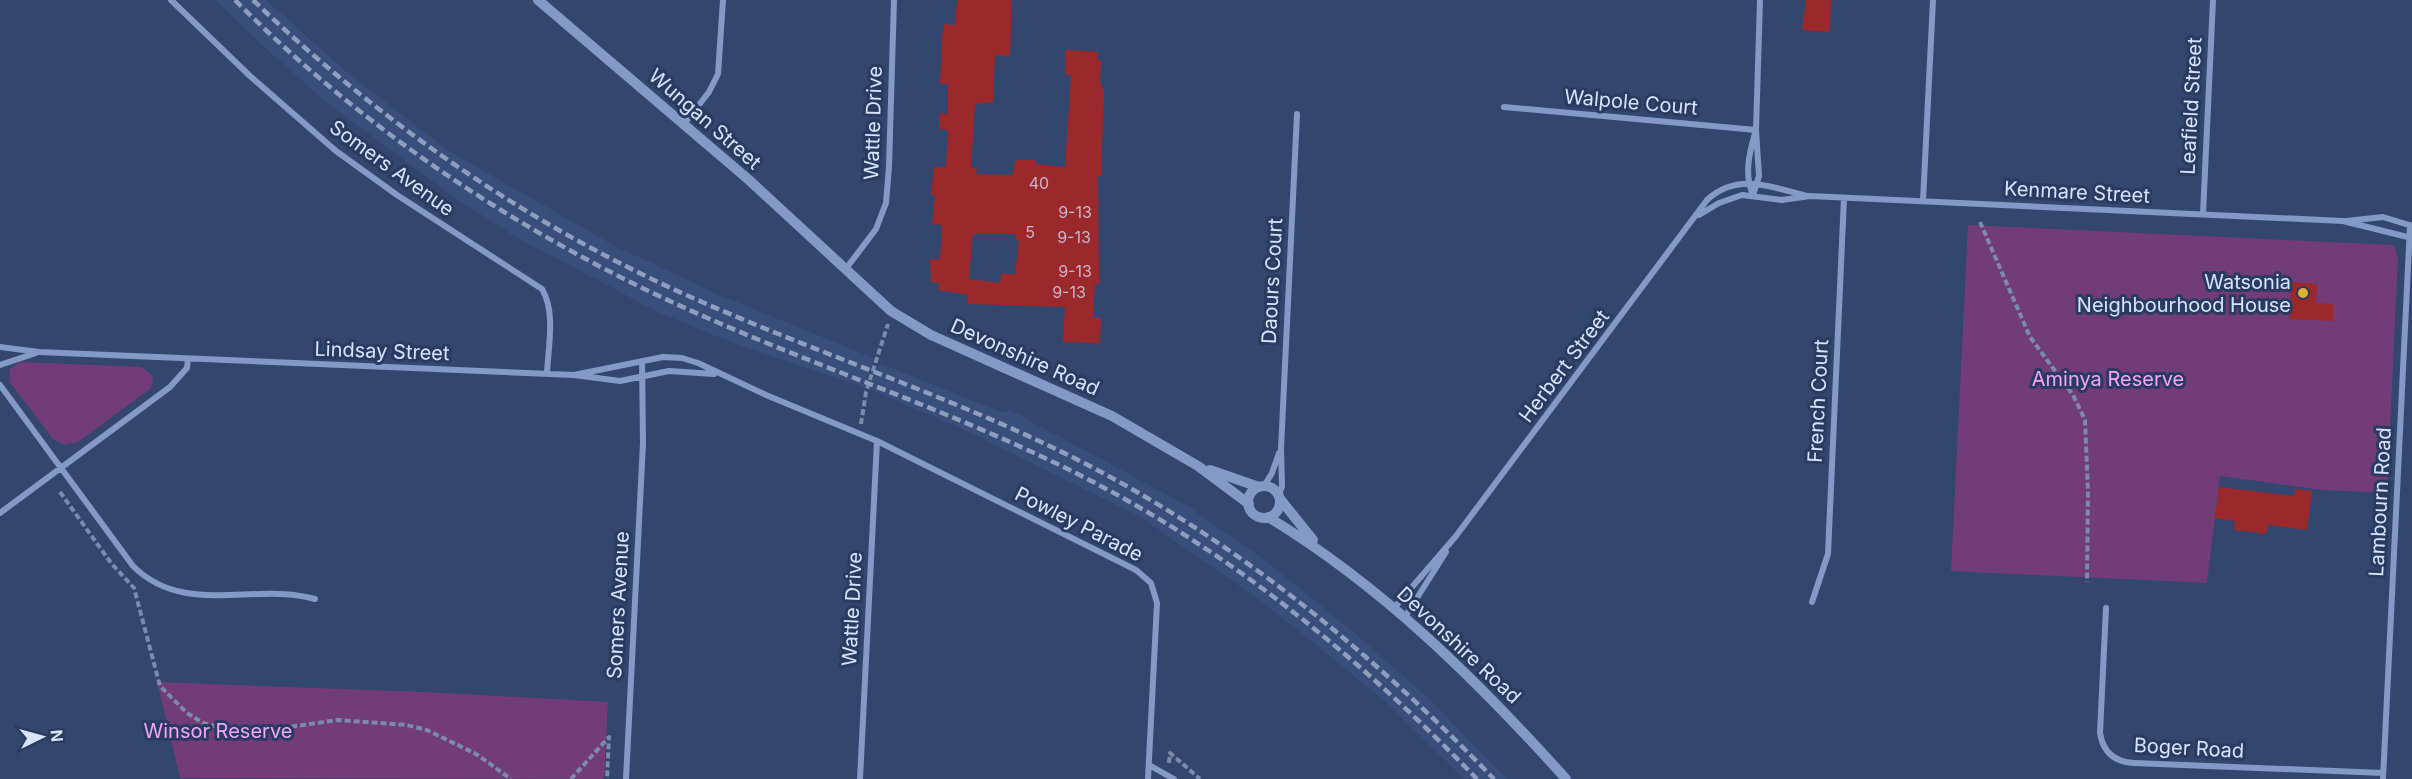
<svg xmlns="http://www.w3.org/2000/svg" width="2412" height="779" font-family="Inter,sans-serif">
<style>
.built{fill:#384f7c}
.green{fill:#713c77}
.building{fill:#9b292c;fill-rule:evenodd}
.lines{fill:none;stroke-linecap:round;stroke-linejoin:round}
.path{stroke:#7b8bac;stroke-width:4;stroke-dasharray:6 3;stroke-linecap:butt}
.minor{stroke:#839ac7;stroke-width:6}
.tertiary{stroke:#839ac7;stroke-width:10}
.rail{stroke:#8f9ebe;stroke-width:4.5;stroke-dasharray:9 4.5;stroke-linecap:butt}
.poi-dot{fill:#e3ae35;stroke:#293b61;stroke-width:2}
.labels{text-anchor:middle;dominant-baseline:central;stroke-width:6;stroke-linejoin:round;paint-order:stroke}
.number-label{font-size:16px;fill:#c9b5c9}
.street-label{font-size:20px;fill:#d8e4fd;stroke:#293b61}
.poi-label{font-size:20px;fill:#d8e4fd;stroke:#293b61;text-anchor:end}
.park-label{font-size:20px;fill:#f3a4fb;stroke:#293b61}
</style>
<rect width="100%" height="100%" fill="#33466d"/>
<path class="built" d="M216 0H266L349 74 449 151 615 246 719 295 874 358 864 387 746 348 662 314 519 239 454 197 327 103 264 47Z
M879 363 1001 412 1010 410 1188 506 1270 564 1357 635 1426 696 1507 779H1464L1388 704 1326 653 1261 601 1139 516 971 433 870 389Z"/>
<path class="green" d="M1968 225 2394 245 2398 257 2387 493 2322 490 2220 476 2207 583 1951 571Z
M20 362 142 367 152 375 153 383 150 389 78 442 64 445 53 439 9 381 10 369Z
M157 682 424 692 608 702 604 779 180 778Z"/>
<path class="building" d="M957 0H1012L1010 56 995 55 993 102 975 104 971 168H977L976 174 1012 175 1016 160H1035V164L1065 167 1071 75H1065V50L1098 52 1097 60 1101 61 1100 82 1104 92 1101 177 1098 176 1099 284H1095L1093 318H1101L1100 343 1063 342 1065 307 968 304V295L938 290 939 283 931 282 930 259 940 260 942 225 932 224 935 195H931L934 167H946L948 130 939 129 940 113 948 114V84H940L942 38 944 24 955 25ZM973 234H1015L1016 239 1019 240 1015 274H1001L1000 283 969 279Z
M1806 0H1831L1830 32 1802 30Z
M2291 282 2317 284 2316 303 2333 304V321L2289 319Z
M2219 487 2294 496 2295 489 2312 491 2307 530 2268 525 2266 534 2234 530 2235 521 2215 518Z"/>
<g class="lines">
<path class="path" d="M1980 222 2030 337 2073 395 2085 420 2088 491 2087 582
M861 424 866 392 888 324
M60 492 111 563 134 588 160 686 187 713 203 723 231 730 282 728 338 720 407 725 427 730 476 754 511 779
M1169 763 1170 753 1200 779
M571 779 609 737 607 779"/>
<path class="minor" d="M171 0 250 76 336 151 397 195 542 289C556 312 548 348 547 374
M1504 107 1756 130
M684 124 709 92 718 74 723 0
M1753 195 1759 176 1756 130 1760 0
M1753 195C1744 175 1749 154 1755 133
M1923 201 1933 0
M2203 214 2213 0
M1699 215 1719 203 1742 195 1782 200 1810 196 2343 221 2412 238
M2346 221 2383 217 2412 226
M845 270 876 229 886 203 889 167 894 0
M0 347 39 352 574 375 620 381 669 371 714 374
M0 365 36 353
M574 375 663 357 682 358 698 363 766 395 877 441 1136 570 1151 583 1157 603 1148 779
M0 385 133 566C184 617 254 582 315 599
M1264 486 1272 473 1279 453
M1279 495 1282 486 1281 449 1297 114
M0 513 170 387 187 368 188 359
M1812 602 1828 554 1844 198
M1394 608 1456 536 1707 200C1737 172 1772 187 1807 196
M2106 608 2100 733C2103 752 2114 762 2134 763L2383 773
M1405 617 1446 552
M1149 765 1174 779
M626 779 643 443 642 361
M860 779 877 441
M2383 779 2410 226"/>
<path class="tertiary" d="M538 0 749 180 891 311 931 335 1112 416 1198 466 1249 504
M1210 470 1259 487
M1248 502a16 16 0 1 1 32 0a16 16 0 1 1-32 0Z
M1280 499 1313 540
M1268 517C1382 586 1477 680 1566 779"/>
<path class="rail" d="M235 0C361 127 512 228 674 303 813 367 960 412 1097 484 1240 559 1366 664 1477 779
M253 0C377 119 517 217 673 289 808 351 951 395 1084 463 1239 543 1373 654 1494 779"/>
</g>
<circle class="poi-dot" cx="2303" cy="293" r="6"/>
<g class="labels">
<g class="number-label">
<text x="1039" y="183">40</text>
<text x="1075" y="212">9-13</text>
<text x="1030" y="232">5</text>
<text x="1074" y="237">9-13</text>
<text x="1075" y="271">9-13</text>
<text x="1069" y="292">9-13</text>
</g>
<g class="street-label">
<text transform="translate(1631 102) rotate(5)">Walpole Court</text>
<text transform="translate(2191 106) rotate(-87)">Leafield Street</text>
<text transform="translate(705 119) rotate(41)">Wungan Street</text>
<text transform="translate(873 123) rotate(-88)">Wattle Drive</text>
<text transform="translate(392 168) rotate(36)">Somers Avenue</text>
<text transform="translate(2077 192) rotate(3)">Kenmare Street</text>
<text transform="translate(1272 281) rotate(-87)">Daours Court</text>
<text transform="translate(382 351) rotate(2)">Lindsay Street</text>
<text transform="translate(1025 357) rotate(24)">Devonshire Road</text>
<text transform="translate(1564 366) rotate(-53)">Herbert Street</text>
<text transform="translate(1818 401) rotate(-87)">French Court</text>
<text transform="translate(2380 502) rotate(-87)">Lambourn Road</text>
<text transform="translate(1079 524) rotate(27)">Powley Parade</text>
<text transform="translate(618 605) rotate(-87)">Somers Avenue</text>
<text transform="translate(852 609) rotate(-87)">Wattle Drive</text>
<text transform="translate(1459 645) rotate(43)">Devonshire Road</text>
<text transform="translate(2189 748) rotate(3)">Boger Road</text>
</g>
<g class="poi-label">
<text x="2291" y="282">Watsonia<tspan x="2291" dy="23">Neighbourhood House</tspan></text>
</g>
<g class="park-label">
<text x="2108" y="379">Aminya Reserve</text>
<text x="218" y="731">Winsor Reserve</text>
</g>
</g>
<g transform="translate(42 737) rotate(85)" stroke="#293b61" stroke-width="4.5" paint-order="stroke">
<path d="M0-4.5L10 22L0 15L-10 22Z" fill="#d8e4fd"/>
<text y="-9" font-size="16" font-weight="bold" text-anchor="middle" fill="#d8e4fd">N</text>
</g>
</svg>
